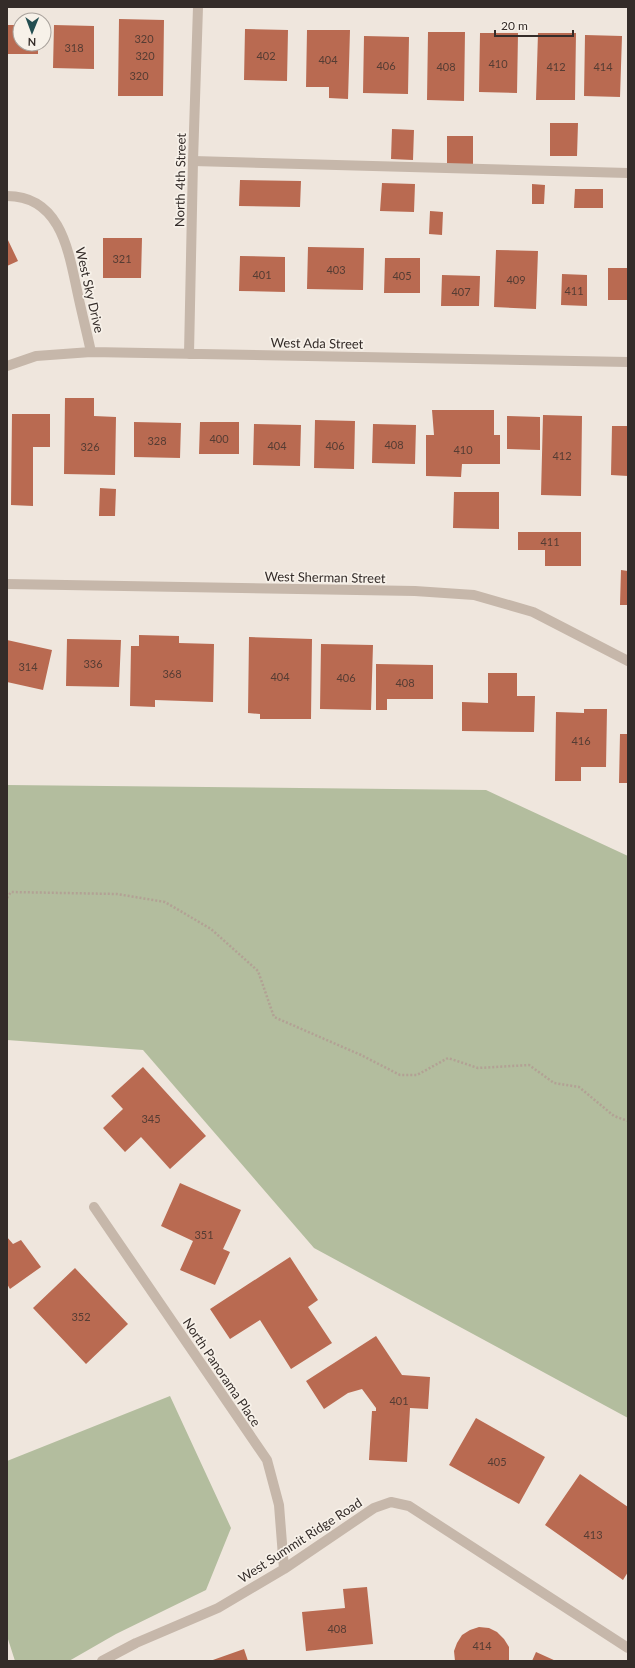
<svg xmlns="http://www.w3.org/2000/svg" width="635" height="1668" font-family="Lato,sans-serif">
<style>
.green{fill:#b3bd9e}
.building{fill:#b96a51}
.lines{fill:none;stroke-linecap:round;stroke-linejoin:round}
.path{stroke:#b2a194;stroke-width:2.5;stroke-dasharray:2 2;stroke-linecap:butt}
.lane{stroke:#c6b7aa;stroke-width:10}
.street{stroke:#c6b7aa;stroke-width:10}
.labels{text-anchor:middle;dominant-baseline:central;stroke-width:3.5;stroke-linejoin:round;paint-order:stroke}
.number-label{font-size:11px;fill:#553c33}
.street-label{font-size:13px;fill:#342c29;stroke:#f7f1e9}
</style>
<rect width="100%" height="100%" fill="#efe6dd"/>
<path class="green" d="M7 785 486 790 628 856V1418L314 1248 143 1050 7 1040Z
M170 1396 231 1528 206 1590 116 1634 69 1661H15L7 1636V1461Z"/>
<path class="building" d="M119 19 164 20 163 96H118Z
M7 25H20V44H38V54H7Z
M54 25 94 26V69L53 68Z
M245 29 288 30 287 81 244 80Z
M307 30H350L348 99 329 98V87H306Z
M428 32H465L464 101 427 100Z
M480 33H518L517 93 479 92Z
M538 33H576L575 100H536Z
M585 35 622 36 620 97 584 96Z
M364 36 409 37 408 94 363 93Z
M550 123H578L577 156H550Z
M392 129 414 130 413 160 391 159Z
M447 136H473V164H447Z
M240 180 301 181 300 207 239 206Z
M382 183 415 184 414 212 380 211Z
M532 184 545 185 544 204H532Z
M575 189H603V208H574Z
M430 211 443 212 442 235 429 234Z
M7 238 18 261 7 266Z
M103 238H142L141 278H103Z
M308 247 364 248 363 290 307 289Z
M496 250 538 251 536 309 494 307Z
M240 256 285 257V292L239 291Z
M385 258H420V293H384Z
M608 268H628V300H608Z
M562 274 587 275V306L561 305Z
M442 275 480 276 479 306H441Z
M65 398H94V416L116 417 115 475 64 474Z
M432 410H494V435H500V464H462L461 477 426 476V435H434Z
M12 414H50V447H33V506L11 505Z
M543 415 582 416 581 496 541 495Z
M507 416 540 417V450L507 449Z
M315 420 355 421 354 469 314 468Z
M134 422 181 423 180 458 134 457Z
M200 422H239V454H199Z
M254 424 301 425 300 466 253 465Z
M373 424 416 425 415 464 372 463Z
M612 426H628V476L611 475Z
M100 488 116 489 115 516H99Z
M454 492H499V529L453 528Z
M518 532H581V566H545V550H518Z
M621 570 628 571V605H620Z
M139 635 179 636V643L214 644 213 702 155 700V707L130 706 131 646H139Z
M249 637 312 639 311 719H260V714L248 713Z
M67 639 121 640 119 687 66 686Z
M7 640 52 650 43 690 7 682Z
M321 644 373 645 371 710 320 709Z
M376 664 433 665V699H387V710H376Z
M488 673H517V696H535L534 732 462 731V702L488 703Z
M584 709H607L606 767H581V781H555L556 712 584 713Z
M620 734H628V783H619Z
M143 1067 206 1136 170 1169 141 1137 125 1152 103 1128 123 1109 111 1096Z
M180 1183 241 1210 223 1249 230 1252 215 1285 180 1270 193 1241 161 1226Z
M7 1237 13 1244 21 1240 41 1267 10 1289 7 1284Z
M290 1257 318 1300 308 1307 332 1343 291 1369 260 1320 230 1339 210 1309Z
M75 1268 128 1324 86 1364 33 1308Z
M376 1336 402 1375 430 1377 428 1409 410 1408 407 1462 369 1460 372 1411H376V1408L362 1389 348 1393 324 1409 306 1381Z
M476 1418 545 1457 519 1504 449 1465Z
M580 1474 628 1507V1572L623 1580 545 1525Z
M367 1587 373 1644 306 1651 302 1612 345 1608 343 1589Z
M479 1627 489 1628 497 1632 504 1639 509 1647V1661H455L454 1651 457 1643 462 1635 470 1630Z
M244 1649 248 1661H210Z
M536 1652 556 1661H532Z"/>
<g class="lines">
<path class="path" d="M7 898 11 892 117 894 165 902 211 929 258 971 274 1017 361 1055 400 1075H417L448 1058 478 1068 529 1065 554 1083 579 1087 614 1116 628 1121"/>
<path class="lane" d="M193 161 628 173"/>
<path class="street" d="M7 196C62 196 69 254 78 295 82 314 87 333 91 352
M189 354 193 161 198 7
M7 366 36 356 91 352 628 362
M7 584 415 591 474 595 533 612 628 661
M94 1207 267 1460 279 1505 284 1569
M102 1661 136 1643 218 1608 284 1569 374 1508 391 1502 409 1506 628 1648"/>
</g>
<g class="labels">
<g class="number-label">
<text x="144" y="38">320</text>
<text x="74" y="47">318</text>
<text x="145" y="55">320</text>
<text x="266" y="55">402</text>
<text x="328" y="59">404</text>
<text x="498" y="63">410</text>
<text x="386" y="65">406</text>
<text x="446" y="66">408</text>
<text x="556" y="66">412</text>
<text x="603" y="66">414</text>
<text x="139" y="75">320</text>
<text x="122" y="258">321</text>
<text x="336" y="269">403</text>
<text x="262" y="274">401</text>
<text x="402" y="275">405</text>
<text x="516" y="279">409</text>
<text x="574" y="290">411</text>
<text x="461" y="291">407</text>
<text x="219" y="438">400</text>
<text x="157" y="440">328</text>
<text x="394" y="444">408</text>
<text x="277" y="445">404</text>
<text x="335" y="445">406</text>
<text x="90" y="446">326</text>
<text x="463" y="449">410</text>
<text x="562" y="455">412</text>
<text x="550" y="541">411</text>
<text x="93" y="663">336</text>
<text x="28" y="666">314</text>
<text x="172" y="673">368</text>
<text x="280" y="676">404</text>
<text x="346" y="677">406</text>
<text x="405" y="682">408</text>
<text x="581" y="740">416</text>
<text x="151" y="1118">345</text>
<text x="204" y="1234">351</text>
<text x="81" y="1316">352</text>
<text x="399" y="1400">401</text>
<text x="497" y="1461">405</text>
<text x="593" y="1534">413</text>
<text x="337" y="1628">408</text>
<text x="482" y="1645">414</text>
</g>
<g class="street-label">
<text transform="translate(180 180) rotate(-89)">North 4th Street</text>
<text transform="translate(90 290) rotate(77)">West Sky Drive</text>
<text transform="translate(317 343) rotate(1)">West Ada Street</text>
<text transform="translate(325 577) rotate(1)">West Sherman Street</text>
<text transform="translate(222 1372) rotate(56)">North Panorama Place</text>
<text transform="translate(300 1540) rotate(-33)">West Summit Ridge Road</text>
</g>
</g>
<rect width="635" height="1668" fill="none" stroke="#342c29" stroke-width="16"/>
<g transform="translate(32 32) rotate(181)"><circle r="19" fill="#f7f1e9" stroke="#a9a29c"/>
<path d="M0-3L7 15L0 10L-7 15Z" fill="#234e51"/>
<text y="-6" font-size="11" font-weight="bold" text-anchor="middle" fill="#342c29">N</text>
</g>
<path d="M495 30v6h78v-6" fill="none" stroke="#342c29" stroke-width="2"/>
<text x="501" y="30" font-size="12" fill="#342c29" stroke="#f7f1e9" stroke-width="3" paint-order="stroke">20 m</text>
</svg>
